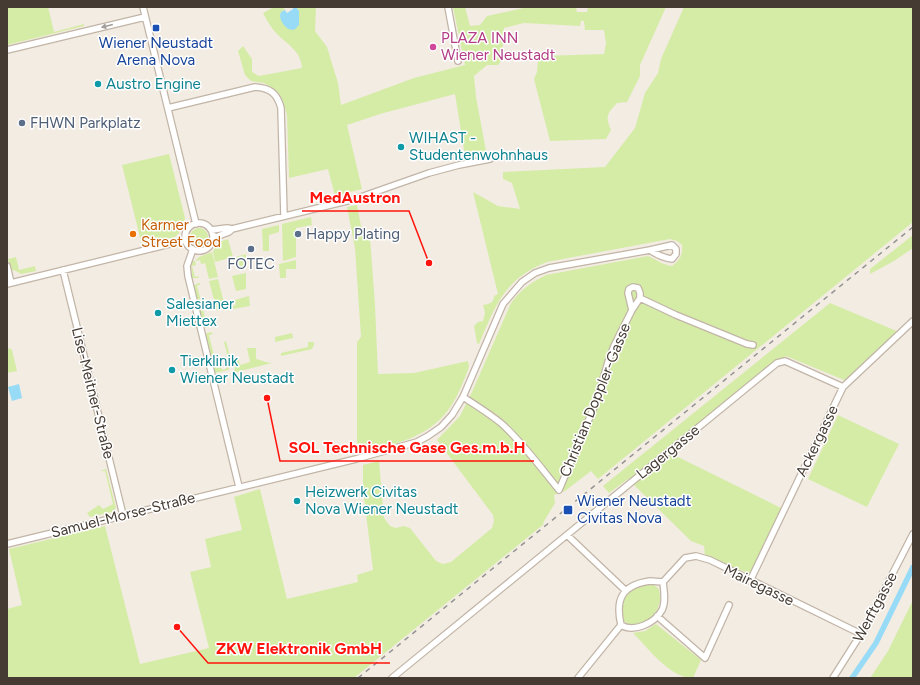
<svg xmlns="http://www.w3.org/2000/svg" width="920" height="685" font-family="Figtree,sans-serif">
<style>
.green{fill:#d5eca7}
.water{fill:#98dbf6}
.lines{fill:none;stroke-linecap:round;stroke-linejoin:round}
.canal{stroke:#98dbf6;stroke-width:5.5}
.minor-casing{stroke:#c2b5a7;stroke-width:8}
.minor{stroke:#fff;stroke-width:5.5}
.rail{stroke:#949494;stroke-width:1.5;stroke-dasharray:5 5;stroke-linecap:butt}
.oneway{fill:#a29d98}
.transit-dot{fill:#1a4fb4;stroke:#fff;stroke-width:1.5}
.hotel-dot{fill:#d1479c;stroke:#fff;stroke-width:1.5}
.culture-dot{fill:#0f9aa8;stroke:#fff;stroke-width:1.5}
.service-dot{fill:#5c6f8a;stroke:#fff;stroke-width:1.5}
.food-dot{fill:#e8710a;stroke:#fff;stroke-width:1.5}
.labels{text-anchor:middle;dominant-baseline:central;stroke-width:3;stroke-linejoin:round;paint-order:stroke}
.hotel-label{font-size:15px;fill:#b23c85;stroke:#fff;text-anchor:start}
.transit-label{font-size:15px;fill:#164399;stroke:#fff}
.culture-label{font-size:15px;fill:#0d838f;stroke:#fff;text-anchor:start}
.service-label{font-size:15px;fill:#4e5e75;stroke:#fff;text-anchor:start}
.food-label{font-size:15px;fill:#c56008;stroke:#fff;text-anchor:start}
.street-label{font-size:15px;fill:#453b32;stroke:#fff}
.leader{fill:none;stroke:#ff140d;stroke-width:1.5}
.callout-dot{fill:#ff140d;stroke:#fff;stroke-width:1.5}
.callout-label{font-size:16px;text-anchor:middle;font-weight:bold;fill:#ff140d;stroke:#fff;stroke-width:3;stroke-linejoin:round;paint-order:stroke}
</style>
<rect width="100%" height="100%" fill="#f3ece2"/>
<path class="green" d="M7 7H48L54 32 84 24V26L7 45Z
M274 7H283L285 10 281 12 280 15 299 11 296 7H316L315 31 327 47 338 83 341 105 414 78 465 65 453 7H465L470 26 480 25 487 16 528 7H576L577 12H587L588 7H666L640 65V76L627 102 617 103C607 114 605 116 611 130L606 139 550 141 534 79 537 72 538 60 542 56 604 54 606 43 604 30H585L584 21H581L580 26 524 23 504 28 502 60 498 65H487L474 76 476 97 486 151 465 156 455 94 380 114 347 125 362 189 335 196 328 169 289 178 287 115 282 99 278 92 264 83 251 81 245 75 238 51 243 46 252 59V72L259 76 302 68C301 51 288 45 277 34 271 28 267 20 263 13Z
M684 7H913V222L598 479 591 471 565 491 554 495 555 503 543 523 544 524 354 678H7V609L22 605 9 549 105 526 140 664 209 648 190 572 211 567 205 539 242 530 234 497 260 489 287 599 358 582 357 575 373 570 363 490V465L379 461 384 518 390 526 396 528 404 526 410 528 436 561 443 564 451 562 492 528 494 521 493 515 437 440 460 416 472 392 511 303C522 289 530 283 546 275L648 256C657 260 663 265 672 266 680 260 683 255 682 245L677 241 670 239 547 262C504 279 496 305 479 344L477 343 474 326 478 322 483 321 485 313 483 305C489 304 494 303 494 296L498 294 473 192 498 206 520 209 512 183 503 179V172L605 167 635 128 645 93 658 73 661 59Z
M169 154 185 218C184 225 181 232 175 237L142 245 122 165Z
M357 205 361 226 370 238 375 305 378 374 414 373 468 361 469 367C464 380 459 394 451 406 433 434 400 444 369 450L366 446 357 443V342L361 337 355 248 347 207Z
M311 217 312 225 296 228V257L283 261 282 224Z
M279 225V232L269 235V251H263L262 229Z
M190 237a9 9 0 1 1 18 0a9 9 0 1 1-18 0Z
M913 235V248L894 261 870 274V269Z
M228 239 233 257 215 262 213 251 219 242Z
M212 252 218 277 209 279 205 263 201 264 200 260 195 261 196 265 192 266 195 277 199 276 198 278H192L191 261H195L199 257Z
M246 254V268L239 269 236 257Z
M16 257 19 270 35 266 36 271 21 274 14 270 11 271 8 259Z
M296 260V269H286V278H280L279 264Z
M246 273V289L236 291 232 276Z
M218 279 224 303 229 302V303L225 304 226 308 217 311 209 281Z
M199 283 201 284 197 286 207 325H210V327L205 328 204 327 193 286Z
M249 296 250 306 233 309 232 306 236 305 235 303H232L231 301Z
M830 303 899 332 849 382 786 356 668 452 783 509 753 575 705 556 704 546 691 541 628 479 609 493 603 486Z
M211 332 213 334 209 335 217 368 221 367 222 370 226 369V366L230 365 224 342 226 341 232 364 228 370 215 373 205 334Z
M292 333 293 338 275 342V337Z
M308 342H314V345L312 349 281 356V353L308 347Z
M10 348 12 350 17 371 7 373V349Z
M247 348H256V359C262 360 266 363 272 363L232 373 235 369 233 358 238 357 240 365 250 362Z
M838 415 899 444 867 507 808 479Z
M106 469 116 508 112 512 90 517 87 513 99 505 103 509 113 504 105 471H100Z
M644 584 654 585 659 589C660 595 661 600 659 605 655 619 632 634 622 618 622 613 621 608 622 604 624 593 635 587 644 584Z
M913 600V678H870L888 651Z
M656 624 701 660 693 678C670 678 649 649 633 633L645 631Z"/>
<path class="water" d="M293 7H296L299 11V25L294 30 288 29C283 25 278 18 281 12L285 10 287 13 293 9Z
M19 384 22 398 12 401 8 387Z"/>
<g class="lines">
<path class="canal" d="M852 678 876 643 913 567"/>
<defs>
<path id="minor" d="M143 7 196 224
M448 7 458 61
M7 50 145 17
M168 108 255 87C270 88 277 93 281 108L284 216
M185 237a14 14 0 1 1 28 0a14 14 0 1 1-28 0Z
M211 230 227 228 232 229 355 199 429 173 459 165 490 159
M213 238 229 232 232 229
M193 249 187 266 188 276 239 487
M7 266 11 283
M63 270 123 515
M7 284 186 240
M640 298 676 315 747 344 753 345
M463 397C477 406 490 414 502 424 523 443 541 468 559 490L597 400 608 362 614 346 632 310 640 298V293L638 288 633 287 629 289 628 293 632 310
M567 535 626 591
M7 544 356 459 417 442 428 436 441 427 452 415 463 397 503 304 522 282 535 273 549 268 650 250C657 255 664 258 672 259L676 254V249L672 245 650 250
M650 581 663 582C664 591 666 602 662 610 655 623 634 633 621 625 615 599 622 585 650 581Z
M750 581 843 387 913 321
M663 582 685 558 696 556 710 560 861 634
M657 616 705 658 729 605
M392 678 777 363 785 361 843 387
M578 678 621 625
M833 678 864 629 913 534"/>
</defs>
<use href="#minor" class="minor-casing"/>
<use href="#minor" class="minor"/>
<path class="rail" d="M358 678 913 227"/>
</g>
<defs><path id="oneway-solid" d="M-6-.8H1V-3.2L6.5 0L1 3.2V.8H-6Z"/></defs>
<use class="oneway" href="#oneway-solid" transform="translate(107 26) rotate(166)"/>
<g class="transit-dot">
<rect x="152" y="24" width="8" height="8" rx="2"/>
<rect x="563" y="505" width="10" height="10" rx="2"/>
</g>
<circle class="hotel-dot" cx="433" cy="47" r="4"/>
<g class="culture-dot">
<circle cx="98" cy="84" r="4"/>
<circle cx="401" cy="147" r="4"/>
<circle cx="158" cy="313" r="4"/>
<circle cx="172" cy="370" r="4"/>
<circle cx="297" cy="501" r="4"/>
</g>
<g class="service-dot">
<circle cx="22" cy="123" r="4"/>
<circle cx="298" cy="234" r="4"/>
<circle cx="251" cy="249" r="4"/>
</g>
<circle class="food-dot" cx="133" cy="234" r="4"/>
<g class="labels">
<g class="hotel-label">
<text x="441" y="38">PLAZA INN<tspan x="441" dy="17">Wiener Neustadt</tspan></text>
</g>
<g class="transit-label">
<text x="156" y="43">Wiener Neustadt<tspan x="156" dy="17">Arena Nova</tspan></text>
<text x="577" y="501" text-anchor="start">Wiener Neustadt<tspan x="577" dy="17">Civitas Nova</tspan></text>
</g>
<g class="culture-label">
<text x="106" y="84">Austro Engine</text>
<text x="409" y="138">WIHAST -<tspan x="409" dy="17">Studentenwohnhaus</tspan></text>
<text x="166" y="304">Salesianer<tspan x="166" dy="17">Miettex</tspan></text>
<text x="180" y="361">Tierklinik<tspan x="180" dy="17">Wiener Neustadt</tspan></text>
<text x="305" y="492">Heizwerk Civitas<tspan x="305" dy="17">Nova Wiener Neustadt</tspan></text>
</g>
<g class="service-label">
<text x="30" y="123">FHWN Parkplatz</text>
<text x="306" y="234">Happy Plating</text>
<text x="251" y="264" text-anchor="middle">FOTEC</text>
</g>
<g class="food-label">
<text x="141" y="225">Karmer<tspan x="141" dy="17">Street Food</tspan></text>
</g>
<g class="street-label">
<text transform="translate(93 393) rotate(76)">Lise-Meitner-Straße</text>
<text transform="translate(595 400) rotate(-68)">Christian Doppler-Gasse</text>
<text transform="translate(817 441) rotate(-64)">Ackergasse</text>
<text transform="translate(668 452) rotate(-39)">Lagergasse</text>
<text transform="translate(123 515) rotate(-14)">Samuel-Morse-Straße</text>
<text transform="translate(759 585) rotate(26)">Mairegasse</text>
<text transform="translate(875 607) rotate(-62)">Werftgasse</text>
</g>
</g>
<path class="leader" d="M429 263L409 211H302M267 398L280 461H534M177 627L208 663H390"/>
<g class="callout-dot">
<circle cx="429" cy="263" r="4"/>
<circle cx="267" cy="398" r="4"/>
<circle cx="177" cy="627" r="4"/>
</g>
<g class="callout-label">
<text x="355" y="203">MedAustron</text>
<text x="407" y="453">SOL Technische Gase Ges.m.b.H</text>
<text x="299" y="654">ZKW Elektronik GmbH</text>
</g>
<rect width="920" height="685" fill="none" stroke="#453b32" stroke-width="16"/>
</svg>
